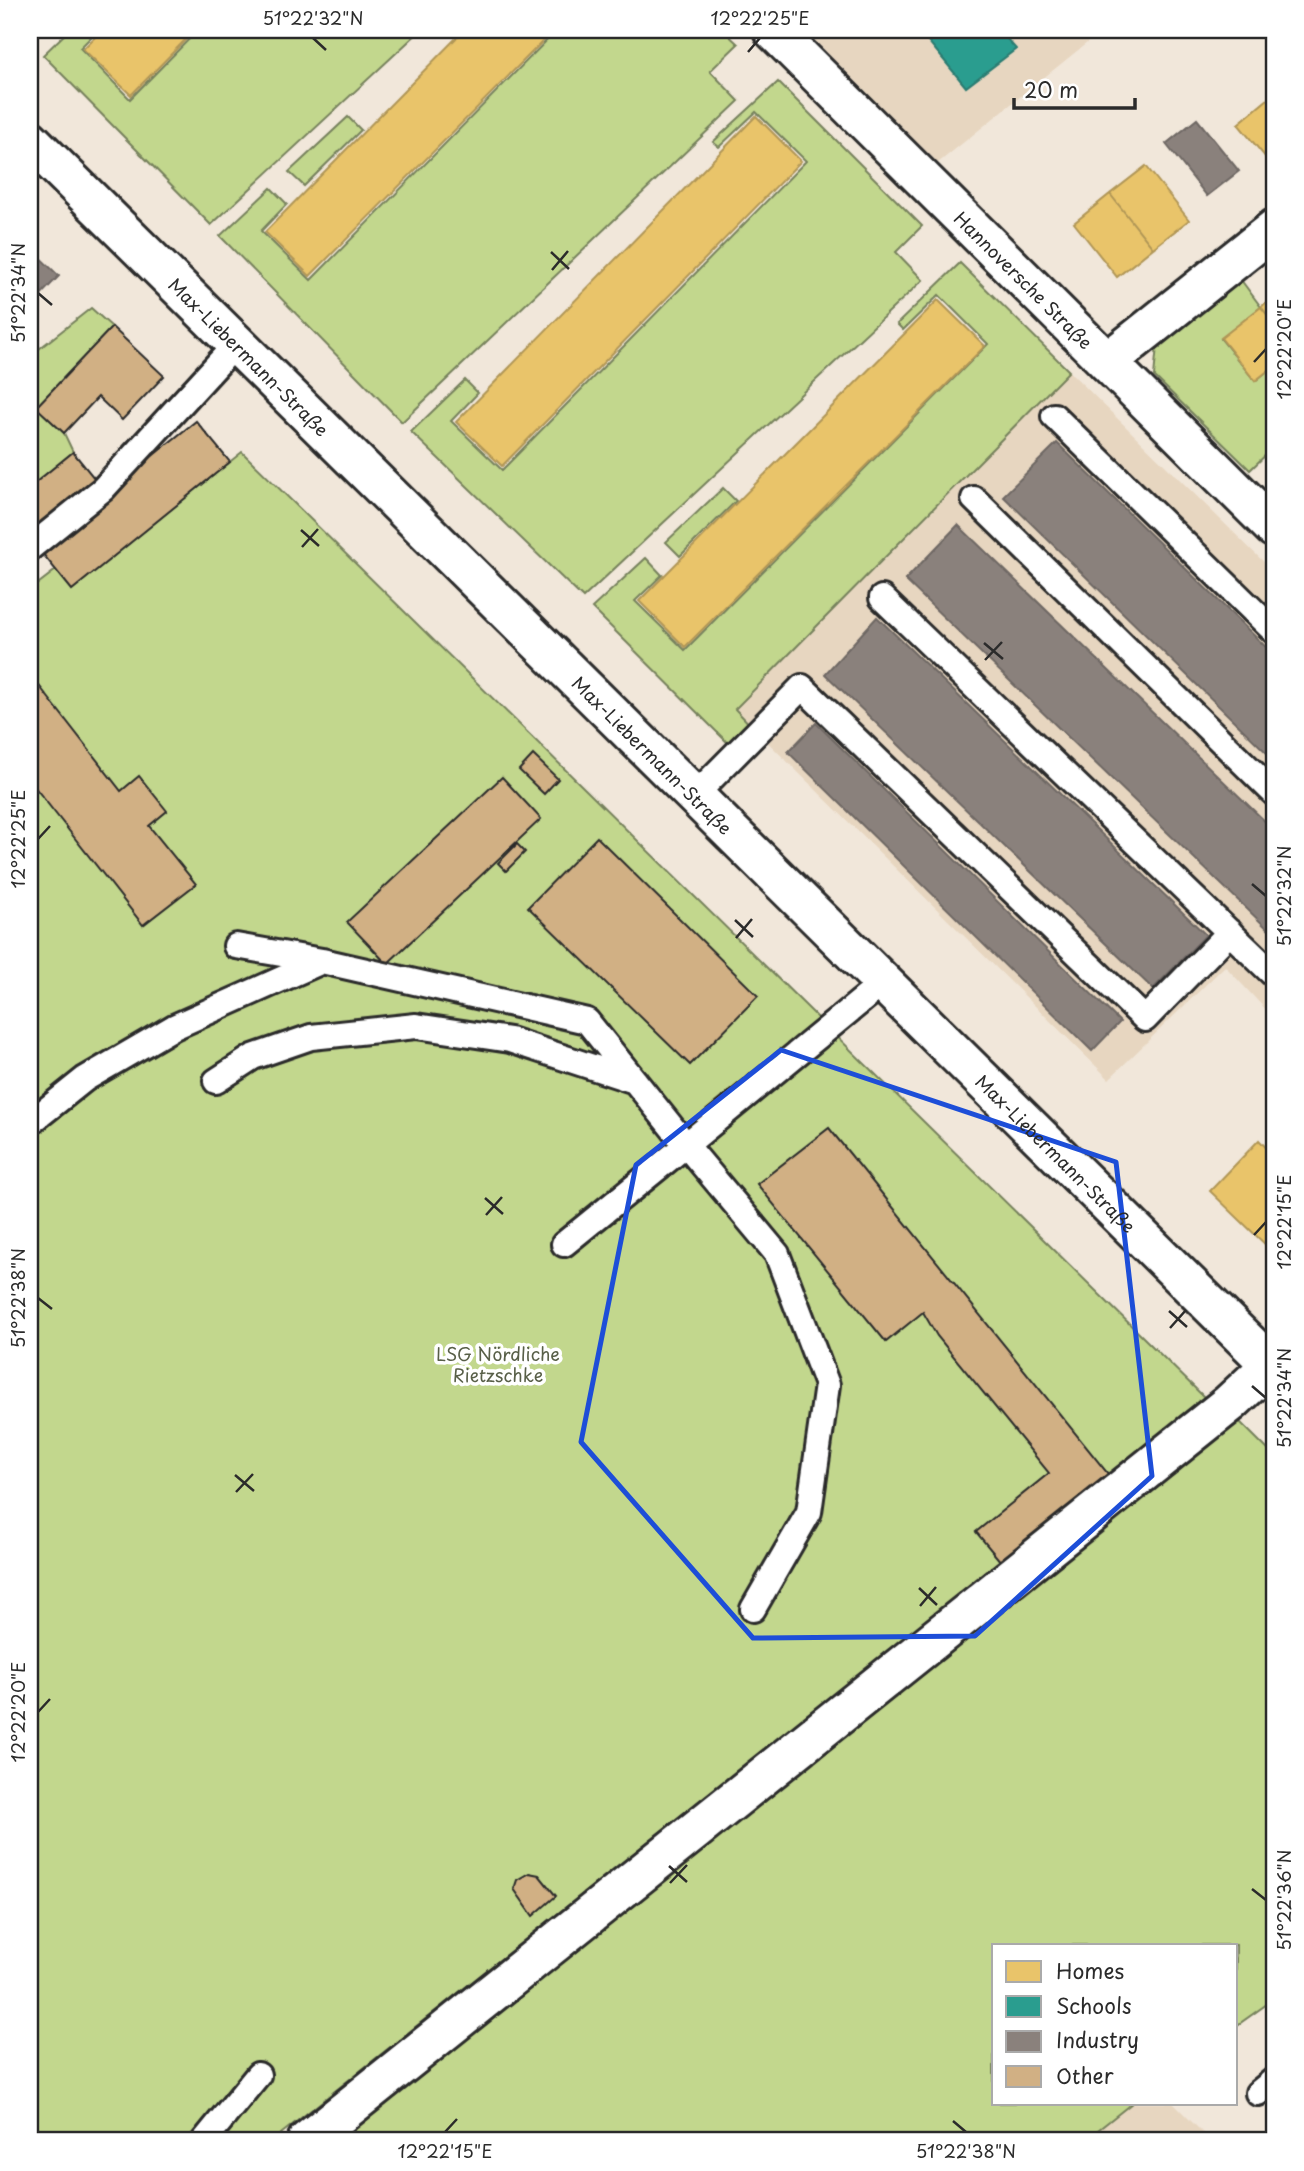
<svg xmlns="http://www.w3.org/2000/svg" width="1304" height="2171" font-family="'Playpen Sans',sans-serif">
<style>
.built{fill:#e7d6c0}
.green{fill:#c2d78d;stroke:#76815c;stroke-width:2}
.homes{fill:#e9c46a;stroke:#b09657;stroke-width:2}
.schools{fill:#2a9d8f;stroke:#2a7b71;stroke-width:2}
.industry{fill:#8a817c;stroke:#6e6764;stroke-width:2}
.building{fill:#d1b084;stroke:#2b2b2b;stroke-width:2}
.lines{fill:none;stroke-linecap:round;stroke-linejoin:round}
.lane-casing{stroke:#2b2b2b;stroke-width:30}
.street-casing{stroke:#2b2b2b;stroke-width:44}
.primary-casing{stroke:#2b2b2b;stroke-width:44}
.lane{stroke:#fff;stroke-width:24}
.street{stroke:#fff;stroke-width:38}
.primary{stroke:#fff;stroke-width:38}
.marked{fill:none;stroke:#1d4ed8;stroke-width:5;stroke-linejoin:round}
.ticks{fill:none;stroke:#2b2b2b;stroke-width:2.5}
.labels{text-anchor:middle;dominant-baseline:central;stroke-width:7;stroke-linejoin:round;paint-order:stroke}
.street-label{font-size:18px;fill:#2b2b2b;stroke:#fff}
.park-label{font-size:18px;fill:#585f48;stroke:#fff}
.neatline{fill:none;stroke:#2b2b2b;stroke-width:2.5}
.ticks-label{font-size:18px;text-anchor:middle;fill:#2b2b2b}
</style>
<rect width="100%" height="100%" fill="#f1e7da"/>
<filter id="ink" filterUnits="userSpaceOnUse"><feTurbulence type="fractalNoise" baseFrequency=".0143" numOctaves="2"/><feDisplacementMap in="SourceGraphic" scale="14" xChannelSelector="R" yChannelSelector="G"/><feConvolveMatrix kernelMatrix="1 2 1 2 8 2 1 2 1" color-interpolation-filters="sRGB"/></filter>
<g filter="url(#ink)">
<path class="built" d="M804 30H1103L938 163Z
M1069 371 1274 572V1008L1269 1013 1225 966 1109 1079 734 709Z
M1132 2103H1173L1211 2141H1084Z"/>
<path class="green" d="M69 30H98L80 48 130 99 198 30H421L211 225 43 55Z
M557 30H723L738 44 710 71 739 101 402 422 220 236 271 188 287 204 261 231 311 280Z
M778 82 922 226 896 252 923 280 583 598 411 432 465 380 478 393 451 421 502 470 806 161 756 112 719 147 713 142Z
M348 117 361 130 304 186 289 172Z
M960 263 1069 371 735 709 757 732 737 752 592 608 646 558 662 575 635 601 685 650 988 344 939 295 903 330 897 324Z
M1241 280 1261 307 1221 339 1255 381 1274 366V447L1250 470 1154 376 1157 346Z
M91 308 112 327 36 407 64 433 73 452 30 487V356Z
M242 452 1208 1401 1109 1475 272 2141H30V590L56 570 72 589Z
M723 488 736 501 680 556 666 542Z
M1235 1417 1274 1456V1999L1236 2026V1945H994V2103H1132L1084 2141H337Z"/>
<path class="homes" d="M102 30H195L131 95 83 49Z
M464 30H554L310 276 265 232Z
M1274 94V161L1271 164 1238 124Z
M756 116 801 161 502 466 456 422Z
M1146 166 1189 220 1153 248 1110 194Z
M1110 194 1153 248 1117 277 1074 223Z
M1274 296V323L1261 307Z
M938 300 985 346 685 647 639 601Z
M1261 307 1274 323V366L1255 381 1221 338Z
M1259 1140 1274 1156V1253L1210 1191Z"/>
<path class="schools" d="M919 30H999L1016 49 966 87Z"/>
<path class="industry" d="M1197 119 1239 171 1207 196 1166 144Z
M31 249 59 276 30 306V250Z
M1057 443 1274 655V760L1003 496Z
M958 525 1274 830 1273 934 905 580Z
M877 617 1206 935 1153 989 825 674Z
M816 723 1120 1022 1092 1051 788 752Z"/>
<path class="building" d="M112 327 164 376 122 420 98 397 64 433 36 407Z
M196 421 230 462 72 590 38 548Z
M73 452 99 484 30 539V487Z
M30 674 121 791 139 776 167 811 149 826 196 884 143 925 30 781Z
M533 755 558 779 544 794 519 770Z
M502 777 541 819 387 964 347 922Z
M597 837 758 996 690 1065 528 907Z
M517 844 525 852 506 871 498 863Z
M829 1128 1109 1475 1001 1562 976 1532 1049 1473 937 1336 923 1312 886 1342 757 1184Z
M529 1873 539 1875 556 1896 533 1916 514 1889 517 1880Z"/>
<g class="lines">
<defs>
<path id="lane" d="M1054 416 1274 631
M974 499 1274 793
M30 548 103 489 237 343
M882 598 1274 975
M696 794 802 687 1145 1019 1230 932
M236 946 322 961 587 1021 686 1145 883 983
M216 1081 253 1057 311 1037 416 1026 510 1040 635 1081
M30 1123 85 1079 174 1027 322 961
M564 1244 686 1145 777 1254 827 1385 809 1512 753 1609
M1258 2093 1274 2080
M204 2141 258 2075"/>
<g id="street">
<path id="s1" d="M773 30 1274 528"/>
<path d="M1107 362 1274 229"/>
<path d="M307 2141 1230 1403 1271 1365"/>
</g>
<g id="primary">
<path id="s2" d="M30 140 1274 1368"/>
</g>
</defs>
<use href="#lane" class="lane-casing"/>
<use href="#street" class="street-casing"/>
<use href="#primary" class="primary-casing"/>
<use href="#lane" class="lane"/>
<use href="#street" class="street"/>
<use href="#primary" class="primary"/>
</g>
</g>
<path class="marked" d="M781 1050 1116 1162 1152 1476 975 1636 753 1638 581 1442 636 1165Z"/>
<path class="ticks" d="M313 38 326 50M748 52 760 38M551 252 569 269M552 270 568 251M38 293 52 305M1254 362 1266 349M301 530 319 546M302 547 318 529M984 643 1003 659M985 660 1002 642M38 839 50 826M1252 884 1266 896M735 920 753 937M736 938 752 919M485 1198 503 1214M486 1215 502 1197M1254 1235 1266 1222M38 1298 52 1309M1169 1311 1187 1327M1170 1328 1186 1310M1252 1386 1266 1398M235 1475 254 1491M236 1492 253 1474M919 1588 937 1605M920 1606 936 1587M38 1712 50 1699M669 1866 687 1882M670 1883 687 1865M1252 1889 1266 1900M953 2121 966 2132M445 2132 457 2119"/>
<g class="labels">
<g class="street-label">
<text stroke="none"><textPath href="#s1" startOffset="354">Hannoversche Straße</textPath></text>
<text stroke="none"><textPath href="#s2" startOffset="308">Max-Liebermann-Straße</textPath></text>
<text stroke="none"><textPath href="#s2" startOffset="875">Max-Liebermann-Straße</textPath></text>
<text stroke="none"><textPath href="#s2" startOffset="1442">Max-Liebermann-Straße</textPath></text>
</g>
<g class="park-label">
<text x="498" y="1353">LSG Nördliche<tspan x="498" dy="21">Rietzschke</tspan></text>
</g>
</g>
<rect width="1304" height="2171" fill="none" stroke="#fff" stroke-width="77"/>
<rect x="992" y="1944" width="245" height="161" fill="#ffffff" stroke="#aaaaaa" stroke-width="2"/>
<rect x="1006" y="1961" width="35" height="21" fill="#e9c46a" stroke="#aaaaaa" stroke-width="2"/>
<text x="1056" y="1979" font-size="21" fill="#2b2b2b">Homes</text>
<rect x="1006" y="1996" width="35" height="21" fill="#2a9d8f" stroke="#aaaaaa" stroke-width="2"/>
<text x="1056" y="2014" font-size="21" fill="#2b2b2b">Schools</text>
<rect x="1006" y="2031" width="35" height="21" fill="#8a817c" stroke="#aaaaaa" stroke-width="2"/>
<text x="1056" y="2048" font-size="21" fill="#2b2b2b">Industry</text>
<rect x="1006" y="2066" width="35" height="21" fill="#d1b084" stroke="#aaaaaa" stroke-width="2"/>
<text x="1056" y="2084" font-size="21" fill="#2b2b2b">Other</text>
<path d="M1014 98v10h121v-10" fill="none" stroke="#2b2b2b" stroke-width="3.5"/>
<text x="1024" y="98" font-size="21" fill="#2b2b2b" stroke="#ffffff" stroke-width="5" paint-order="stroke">20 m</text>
<rect x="38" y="38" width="1228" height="2094" class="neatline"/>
<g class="ticks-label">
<text x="313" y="25">51°22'32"N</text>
<text x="760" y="25">12°22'25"E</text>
<text transform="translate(19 293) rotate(-90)" y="6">51°22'34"N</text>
<text transform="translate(1285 349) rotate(-90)" y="6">12°22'20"E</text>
<text transform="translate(19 839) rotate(-90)" y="6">12°22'25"E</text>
<text transform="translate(1285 896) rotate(-90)" y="6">51°22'32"N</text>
<text transform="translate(1285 1222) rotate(-90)" y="6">12°22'15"E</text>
<text transform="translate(19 1298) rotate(-90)" y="6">51°22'38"N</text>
<text transform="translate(1285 1398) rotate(-90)" y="6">51°22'34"N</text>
<text transform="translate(19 1712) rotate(-90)" y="6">12°22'20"E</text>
<text transform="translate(1285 1900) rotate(-90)" y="6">51°22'36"N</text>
<text x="445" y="2158">12°22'15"E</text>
<text x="966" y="2158">51°22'38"N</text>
</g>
</svg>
